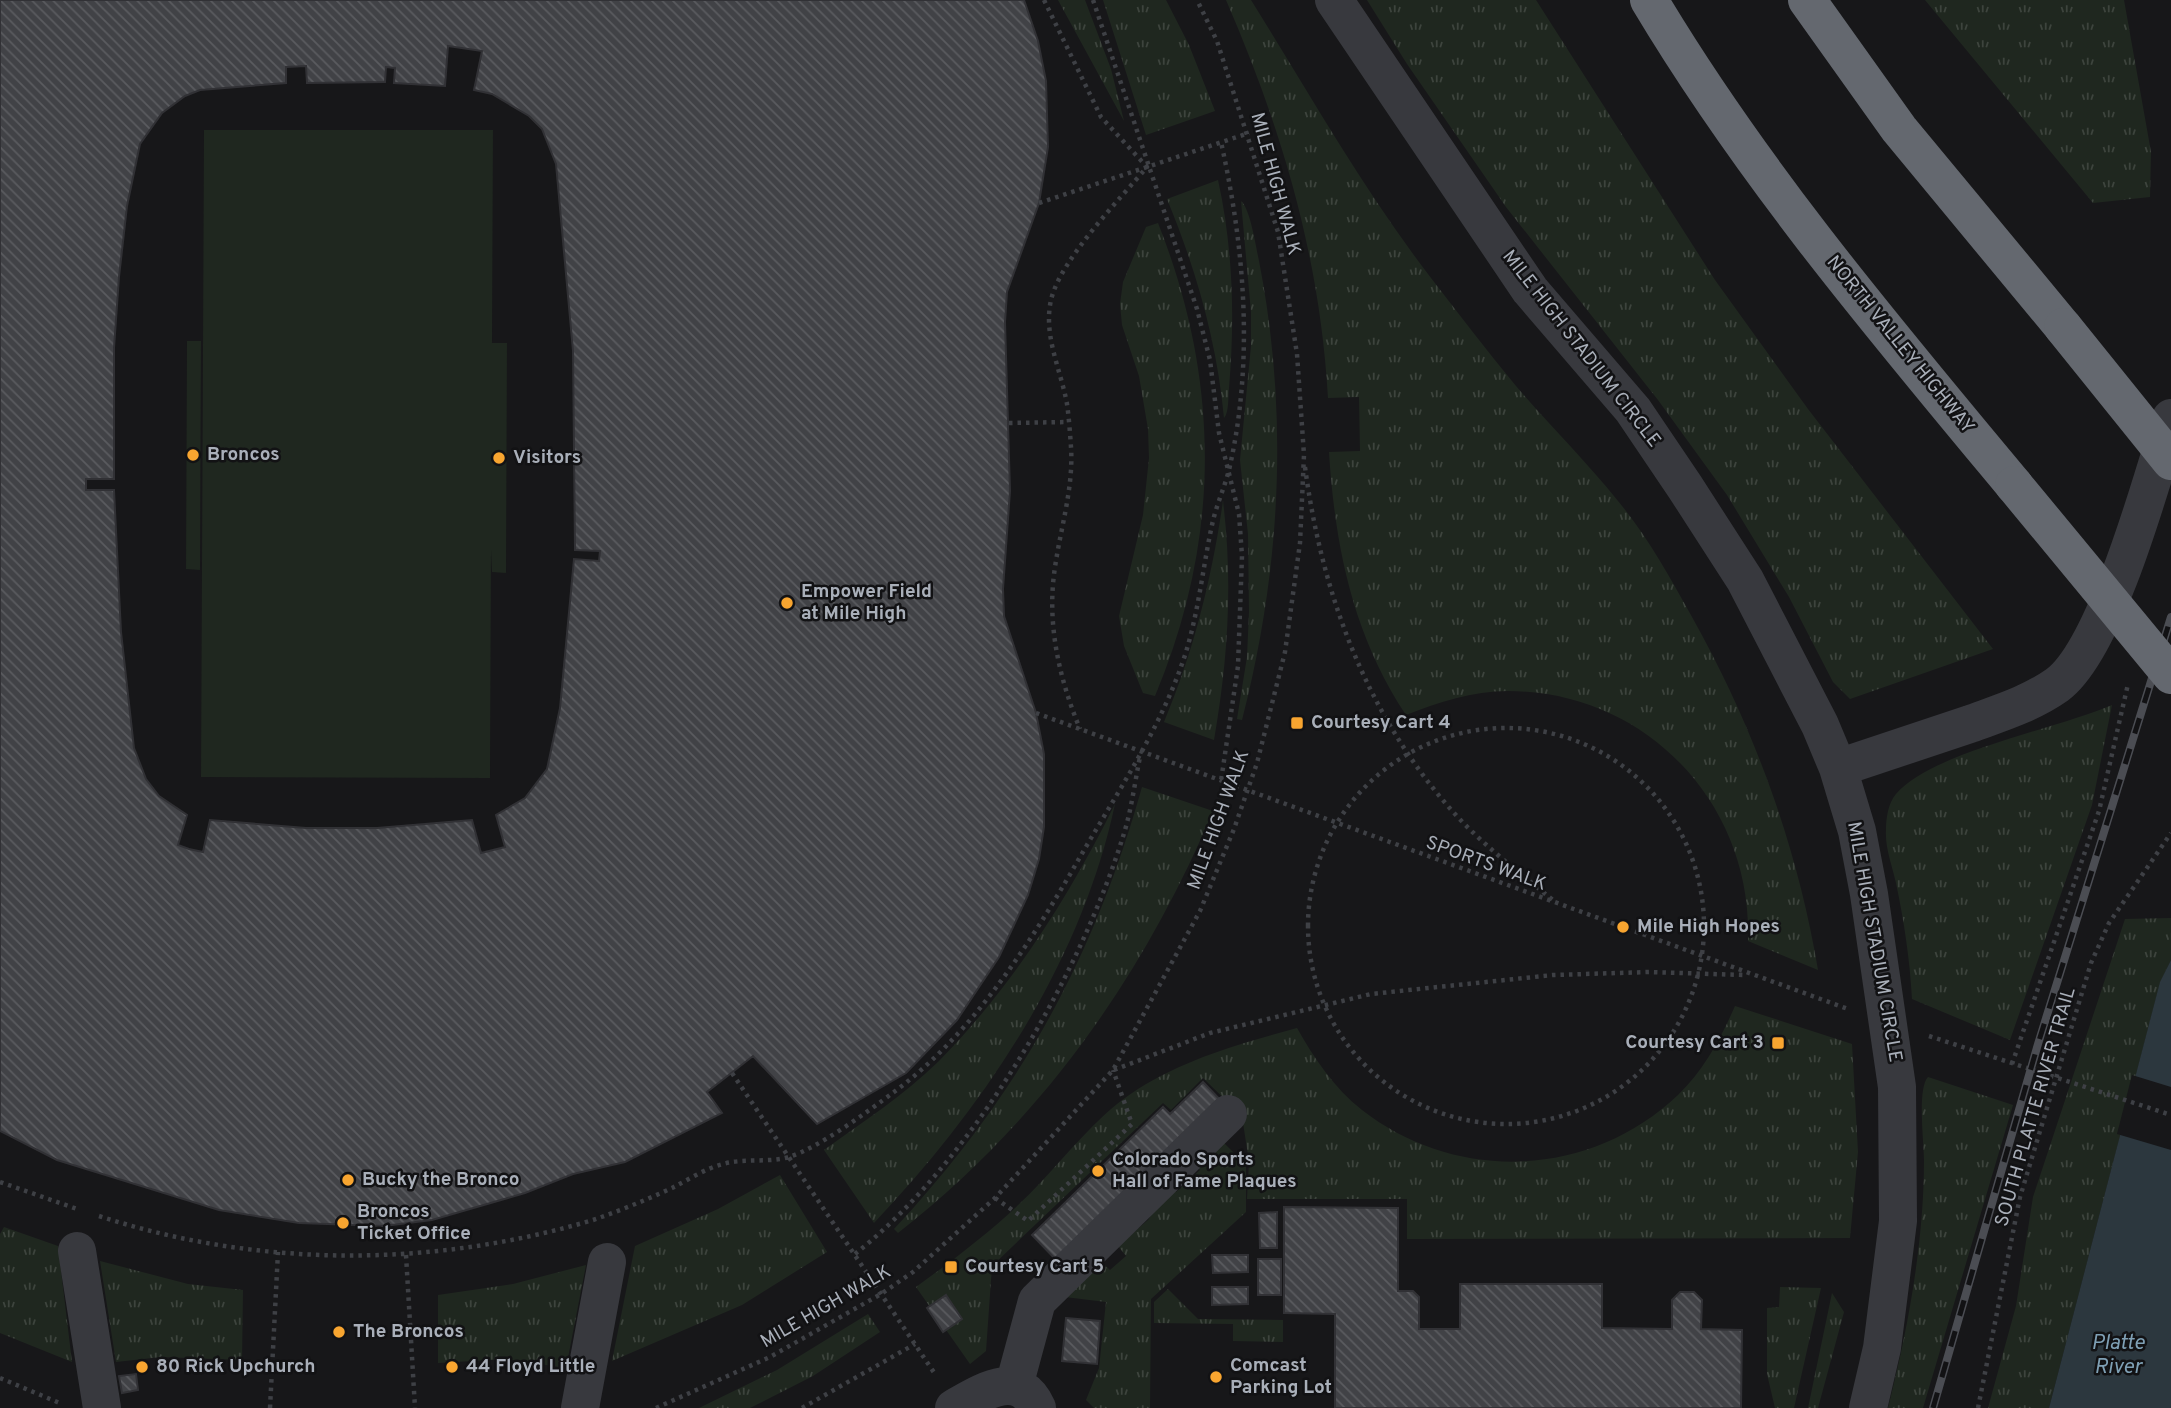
<svg xmlns="http://www.w3.org/2000/svg" width="2171" height="1408" font-family="Overpass,sans-serif">
<style>
.grass{fill:url(#grass-tufts)}
.park{fill:#1f271f}
.water{fill:#2c373e}
.pier{fill:#171719}
.building{fill:url(#building-back-hatch);stroke:#313135;stroke-width:2;fill-rule:evenodd}
.lines{fill:none;stroke-linecap:round;stroke-linejoin:round}
.path{stroke:#3e4045;stroke-width:4.5;stroke-dasharray:3.5 5;stroke-linecap:butt}
.minor{stroke:#38393e;stroke-width:38}
.highway{stroke:#64686f;stroke-width:38}
.rail-casing{stroke:#4b4d53;stroke-width:8}
.rail{stroke:#121214;stroke-width:5;stroke-dasharray:16;stroke-linecap:butt}
.highway-bridge{stroke:#64686f;stroke-width:38}
.poi-dot{fill:#f8a530;stroke:#121214;stroke-width:2.5}
.labels{text-anchor:middle;dominant-baseline:central;stroke-width:5;stroke-linejoin:round;paint-order:stroke}
.street-label{font-size:19px;fill:#a9afb9;stroke:#121214}
.poi-label{font-size:19px;font-weight:bold;fill:#a9afb9;stroke:#121214;text-anchor:start}
.water-label{font-size:21px;font-style:italic;fill:#7fa0b5;stroke:#121214}
</style>
<defs>
<pattern id="grass-tufts" width="24" height="20" patternUnits="userSpaceOnUse" patternTransform="scale(1.75)"><rect width="24" height="20" fill="#1f271f"/><path d="M3 7l-1-3M5 7V3M7 7l1-3M15 17l-1-3M17 17v-4M19 17l1-3" fill="none" stroke="#3d443d"/></pattern>
<pattern id="building-back-hatch" width="6" height="6" patternUnits="userSpaceOnUse" patternTransform="scale(1.75)"><rect width="6" height="6" fill="#414246"/><path d="M-1 5l2 2M0 0l6 6M5-1l2 2" fill="none" stroke="#5a5b5f"/></pattern>
</defs>
<rect width="100%" height="100%" fill="#171719"/>
<path class="grass" d="M1058 0H1085L1111 69 1124 121Z
M1103 0H1166L1189 45 1215 111 1146 135Z
M1226 0H1251C1309 93 1364 191 1431 278 1459 314 1487 351 1516 386 1549 425 1586 461 1618 501 1647 536 1670 577 1692 617 1754 728 1797 845 1818 970L1748 941C1753 804 1646 691 1508 691 1472 691 1439 702 1406 715 1353 635 1335 547 1329 452L1360 451 1359 397 1328 398C1320 257 1282 129 1226 0Z
M1367 0H1536L1715 280 1808 409 1993 649 1850 699 1833 682 1789 597 1727 495 1658 400 1506 207 1407 64Z
M1925 0H2124L2151 152 2150 197 2093 203Z
M1218 180C1233 248 1235 318 1229 388 1228 398 1229 412 1224 418 1217 342 1196 269 1167 199Z
M1241 201C1250 208 1256 247 1259 261 1289 414 1281 569 1242 720L1237 719 1247 657 1249 612 1248 534 1240 460 1251 346V312Z
M1158 223C1221 382 1221 538 1155 696L1143 693 1124 646 1119 616 1143 515 1149 458 1148 429 1139 376 1122 325 1120 304 1123 282 1146 227Z
M1223 501C1233 582 1228 660 1214 740L1164 722C1194 651 1212 577 1223 501Z
M2112 705 2092 805 2010 1040 1912 999C1910 960 1904 921 1896 883 1892 865 1885 848 1886 830 1886 819 1888 803 1896 794 1932 752 2057 729 2112 705Z
M1142 787 1213 811C1143 977 1041 1121 898 1233L894 1229C1018 1096 1093 961 1142 787Z
M1115 804C1081 963 985 1106 874 1223L824 1150C863 1122 904 1095 938 1062 1012 987 1069 897 1115 804Z
M2171 918V960L2160 983 2049 1408H1988L2016 1306 2033 1197 2125 919Z
M1735 1006 1852 1044 1858 1152 1850 1238 1407 1239V1199H1247L1249 1162 1242 1116 1203 1078 1171 1110 1163 1103 992 1266 986 1351 970 1364 916 1287C960 1255 1005 1221 1042 1181 1073 1148 1100 1113 1138 1089 1187 1058 1242 1043 1297 1028 1314 1058 1334 1088 1362 1110 1457 1184 1591 1178 1678 1095 1704 1070 1721 1038 1735 1006Z
M1928 1077 2013 1105 1923 1408H1888C1908 1328 1924 1243 1924 1160 1924 1142 1917 1089 1928 1077Z
M1221 1140 1246 1165V1212L1151 1299 1150 1408H1094L1086 1400 1099 1368 1106 1302 1065 1297 1103 1263 1110 1270 1126 1256 1118 1246 1148 1220 1169 1188 1176 1192 1200 1170 1194 1164Z
M780 1175 827 1252 742 1305 612 1361 635 1246 718 1209Z
M4 1227 58 1246 72 1362 0 1333V1234Z
M100 1261 188 1284 243 1290 242 1360 161 1357 116 1362Z
M586 1265 566 1368 506 1359 438 1363V1295L513 1284Z
M1780 1287 1821 1288 1794 1408H1775L1767 1374V1308L1779 1307Z
M1168 1289 1198 1319 1283 1320V1342L1233 1341V1324L1154 1323V1302Z
M1832 1293 1844 1312 1818 1408H1808Z
M868 1314 880 1332 813 1376 750 1408H699L777 1370Z"/>
<path class="park" d="M204 130H493L492 343H507L506 573 492 572 491 550 490 778 201 777Z
M187 341H201L200 570 186 569Z"/>
<path class="water" d="M2171 960V1408H2049L2160 982Z"/>
<path class="pier" d="M2132 1075 2171 1087V1150L2117 1134Z"/>
<path class="building" d="M0 0H1024L1038 41 1046 81 1048 147 1039 203 1007 292 1005 322 1010 491 1003 589 1004 616 1036 713 1044 754V827L1039 859 1028 895 999 957 957 1020 906 1073 817 1124 753 1056 707 1092 722 1113 625 1162 573 1174 525 1193 432 1220 384 1226 299 1223 219 1210 57 1160 0 1131ZM448 46 482 51 474 90 492 94 529 116 542 129 556 164 573 351 575 550 600 551 599 561 574 559 560 708 547 769 525 798 496 815 505 847 481 853 472 820 377 828H306L210 820 203 852 189 849 178 845 187 815 159 796 146 779 134 748 121 632 114 490H86V479H114V348L119 277 127 206 140 144 162 113 185 96 200 90 286 83V67L306 66 307 83 385 82 386 67 395 68 394 83 445 86Z
M1203 1082 1227 1107 1063 1267 1032 1235 1163 1107 1170 1114Z
M1284 1207 1398 1208V1291H1413L1419 1297V1329H1460V1284H1602V1328L1672 1329V1300L1680 1292H1694L1702 1300 1701 1329 1742 1330 1741 1408H1335V1314L1284 1313Z
M1277 1212V1248H1260L1259 1213Z
M1212 1255H1248V1272L1213 1273Z
M1258 1259H1281V1295H1258Z
M1212 1287H1248V1304L1212 1305Z
M946 1295 962 1319 943 1332 927 1308Z
M1066 1318 1100 1321 1097 1364 1062 1361Z
M136 1374 138 1390 122 1393 119 1376Z"/>
<g class="lines">
<path class="path" d="M1044 0 1101 117 1147 167C1120 199 1060 260 1051 300 1043 336 1061 370 1067 404 1069 418 1070 433 1071 447 1074 493 1057 538 1053 584 1049 634 1061 683 1080 729
M1093 0 1197 309 1210 360 1219 433 1239 514 1242 556 1238 666 1221 781
M1039 203 1249 133
M1009 423 1068 422
M1305 467C1322 595 1367 716 1454 813 1484 846 1520 873 1554 901
M1036 713 1848 1009
M1308 926a198 198 0 1 1 396 0a198 198 0 1 1-396 0Z
M1929 1036 2171 1115
M2012 1064 2099 811 2128 684
M1114 1070 1210 1033 1371 994 1553 975 1649 972 1743 975
M732 1073 935 1374
M0 1182 80 1210
M995 1198 1028 1221 1132 1124 1113 1070
M99 1216C258 1268 432 1268 593 1220 619 1211 646 1200 672 1188 688 1180 706 1168 723 1164 744 1158 768 1163 789 1157 820 1147 867 1112 894 1092 971 1035 1028 947 1076 864 1113 799 1157 735 1182 664 1198 619 1202 571 1212 525 1216 506 1224 489 1229 470 1254 362 1245 250 1221 142
M855 1254C973 1161 1082 973 1125 830 1132 806 1135 781 1140 757
M406 1255 415 1408
M0 1378 62 1404
M270 1408 278 1252
M656 1408 770 1357 881 1294 913 1272 995 1198 1113 1070 1200 911 1234 829 1257 763 1285 652 1300 543 1304 455 1297 354 1278 232 1217 41 1197 0
M802 1408 915 1344
M1978 1408 2020 1197 2091 963 2109 923 2171 833"/>
<path class="minor" d="M1334 0 1530 290 1633 410 1685 487 1745 580 1820 725 1838 768 1857 831 1869 894 1897 1087 1898 1221 1882 1348 1868 1408
M1838 768C1882 753 1926 739 1970 724 2000 713 2030 704 2057 685 2106 649 2152 480 2171 418
M77 1251 102 1408
M1014 1386 1037 1301 1228 1114
M580 1408 607 1262
M954 1408C981 1393 1019 1367 1037 1408"/>
<path class="highway" d="M1649 0C1753 174 1885 330 2014 485
M1807 0 1899 129 2063 327"/>
<defs>
<path id="rail" d="M1933 1408 2038 1044 2171 617"/>
</defs>
<use href="#rail" class="rail-casing"/>
<use href="#rail" class="rail"/>
<path class="highway-bridge" d="M2063 327 2171 461
M2014 485 2171 675"/>
</g>
<g class="poi-dot">
<circle cx="193" cy="455" r="7"/>
<circle cx="499" cy="458" r="7"/>
<circle cx="787" cy="603" r="7"/>
<rect x="1290" y="716" width="14" height="14" rx="3.5"/>
<circle cx="1623" cy="927" r="7"/>
<rect x="1771" y="1036" width="14" height="14" rx="3.5"/>
<circle cx="1098" cy="1171" r="7"/>
<circle cx="348" cy="1180" r="7"/>
<circle cx="343" cy="1223" r="7"/>
<rect x="944" y="1260" width="14" height="14" rx="3.5"/>
<circle cx="339" cy="1332" r="7"/>
<circle cx="142" cy="1367" r="7"/>
<circle cx="452" cy="1367" r="7"/>
<circle cx="1216" cy="1377" r="7"/>
</g>
<g class="labels">
<g class="street-label">
<text transform="translate(1275 184) rotate(75)">MILE HIGH WALK</text>
<text transform="translate(1900 345) rotate(51)">NORTH VALLEY HIGHWAY</text>
<text transform="translate(1581 349) rotate(52)">MILE HIGH STADIUM CIRCLE</text>
<text transform="translate(1219 820) rotate(-70)">MILE HIGH WALK</text>
<text transform="translate(1486 864) rotate(20)">SPORTS WALK</text>
<text transform="translate(1874 942) rotate(80)">MILE HIGH STADIUM CIRCLE</text>
<text transform="translate(2036 1107) rotate(-74)">SOUTH PLATTE RIVER TRAIL</text>
<text transform="translate(826 1307) rotate(-30)">MILE HIGH WALK</text>
</g>
<g class="poi-label">
<text x="207" y="455">Broncos</text>
<text x="513" y="458">Visitors</text>
<text x="801" y="592">Empower Field<tspan x="801" dy="22">at Mile High</tspan></text>
<text x="1311" y="723">Courtesy Cart 4</text>
<text x="1637" y="927">Mile High Hopes</text>
<text x="1764" y="1043" text-anchor="end">Courtesy Cart 3</text>
<text x="1112" y="1160">Colorado Sports<tspan x="1112" dy="22">Hall of Fame Plaques</tspan></text>
<text x="362" y="1180">Bucky the Bronco</text>
<text x="357" y="1212">Broncos<tspan x="357" dy="22">Ticket Office</tspan></text>
<text x="965" y="1267">Courtesy Cart 5</text>
<text x="353" y="1332">The Broncos</text>
<text x="1230" y="1366">Comcast<tspan x="1230" dy="22">Parking Lot</tspan></text>
<text x="156" y="1367">80 Rick Upchurch</text>
<text x="466" y="1367">44 Floyd Little</text>
</g>
<g class="water-label">
<text x="2118" y="1343">Platte<tspan x="2118" dy="24">River</tspan></text>
</g>
</g>
</svg>
